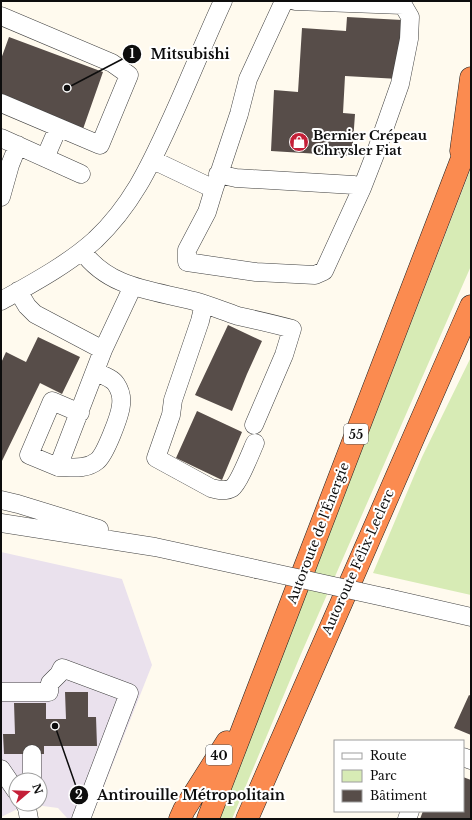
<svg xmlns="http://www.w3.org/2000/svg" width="472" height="820" font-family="'Libre Baskerville',serif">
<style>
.industrial{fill:#eae1ed;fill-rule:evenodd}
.green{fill:#d7ebb5}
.building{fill:#574d49}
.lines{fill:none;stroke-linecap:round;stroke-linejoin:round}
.minor-casing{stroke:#404040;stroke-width:19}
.highway-casing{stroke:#1e1e1e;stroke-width:23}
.minor{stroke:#fff;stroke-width:18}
.highway{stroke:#fb8b50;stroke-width:22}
.minor-bridge-casing{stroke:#404040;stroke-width:19;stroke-linecap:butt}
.minor-bridge{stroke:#fff;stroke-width:18}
.labels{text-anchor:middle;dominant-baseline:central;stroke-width:4;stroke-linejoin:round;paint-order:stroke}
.shield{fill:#fff;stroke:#565656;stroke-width:1}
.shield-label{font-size:12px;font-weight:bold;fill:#0d0d0d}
.poi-label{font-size:13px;font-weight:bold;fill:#0d0d0d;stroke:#fff;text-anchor:start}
.street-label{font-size:13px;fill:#0d0d0d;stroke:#fff}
.leader{fill:none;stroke:#0d0d0d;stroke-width:1.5}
.callout-dot{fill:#0d0d0d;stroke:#fff;stroke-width:1.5}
.mark-label{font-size:12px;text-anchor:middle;font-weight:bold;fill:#fff}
.callout-label{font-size:14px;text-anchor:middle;font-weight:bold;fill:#0d0d0d;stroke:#fff;stroke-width:4;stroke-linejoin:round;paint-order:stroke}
</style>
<rect width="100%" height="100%" fill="#fffaee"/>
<path class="industrial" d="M1 552 122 579 152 665 91 819H68L58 808 28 804 1 817ZM16 780H40V804H16Z"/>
<path class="green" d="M471 168V266L301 654 232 819H219Z
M471 357V595L373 573 422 457Z"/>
<path class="building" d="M347 17 402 20 399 79 345 76 343 113 355 114 352 156 271 151 274 90 298 92 302 28 346 31Z
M9 37 103 72 83 129 1 98V59Z
M228 325 262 341 247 374 232 411 195 395Z
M38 337 80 357 62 394 40 383 1 463V363L6 352 26 362Z
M197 411 242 432 222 480 176 458Z
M65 692H88V717H96L97 746H44V754H4L3 734H15L14 703H46V719H66Z
M469 695 471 696V735L454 728Z
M463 777 471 780V819H420L423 811H463Z"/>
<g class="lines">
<defs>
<path id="minor" d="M1 16 112 63 129 75 100 145 1 103
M1 138 81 174
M45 158 58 128
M153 160 214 189 239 114 248 79 284 1
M218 174 236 178 354 185 362 188
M214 189 207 212 187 250V262L256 272 315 275 324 271 362 188 376 152 400 84 409 39 410 17 403 5 295 1
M1 197 10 165 18 145
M82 251C110 289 152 290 194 301 209 305 223 311 238 316 256 320 274 324 292 329L284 355 254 425
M18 291 27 306 35 314 103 350 58 467 29 455 52 401 80 413
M1 301C33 283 67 265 95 240 131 206 149 168 169 124 188 83 204 42 223 1
M204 304 200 321 173 400 171 415 156 458 211 488C218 490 225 492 232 488 239 483 251 452 255 443
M103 350 133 286
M58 467C71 467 86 470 97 461 105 455 120 416 121 405 122 398 120 390 116 384 112 378 102 375 95 372
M1 500 18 504 99 529
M1 523 155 547 256 569
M388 598 471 617
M1 692H49L50 683 59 674 62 668 129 693 81 819
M463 757 471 760
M1 769 16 791
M32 780V754
M25 804 27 808 29 819
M407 819 410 811"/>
<path id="highway" d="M461 151 471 78
M180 819 184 810 227 742
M208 819 471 135
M247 819 471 306"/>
</defs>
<use href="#minor" class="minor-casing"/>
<use href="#highway" class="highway-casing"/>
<use href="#minor" class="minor"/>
<use href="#highway" class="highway"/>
<defs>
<path id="minor-bridge" d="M256 569 388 598"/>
</defs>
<use href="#minor-bridge" class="minor-bridge-casing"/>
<use href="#minor-bridge" class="minor-bridge"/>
</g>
<defs>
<symbol id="shop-disc" viewBox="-11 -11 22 22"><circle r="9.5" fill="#c41f38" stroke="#fff"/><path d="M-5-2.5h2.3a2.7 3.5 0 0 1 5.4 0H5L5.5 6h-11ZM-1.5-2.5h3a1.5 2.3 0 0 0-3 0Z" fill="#fff"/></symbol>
</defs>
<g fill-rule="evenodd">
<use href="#shop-disc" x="288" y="131" width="22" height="22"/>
</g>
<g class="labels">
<g class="shield">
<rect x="344" y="424" width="24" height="20" rx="3"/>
<rect x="206" y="745" width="26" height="20" rx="3"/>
</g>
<g class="shield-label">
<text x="356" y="434">55</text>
<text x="219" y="755">40</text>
</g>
<g class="poi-label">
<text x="313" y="135">Bernier Crépeau<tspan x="313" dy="15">Chrysler Fiat</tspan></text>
</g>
<g class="street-label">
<text transform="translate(318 533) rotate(-69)">Autoroute de l'Énergie</text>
<text transform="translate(358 562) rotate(-66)">Autoroute Félix-Leclerc</text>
</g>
</g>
<path class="leader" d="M67 88L132 54M55 726L79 795"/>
<g class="callout-dot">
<circle cx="67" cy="88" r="4"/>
<circle cx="55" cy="726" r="4"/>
<circle cx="132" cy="54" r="10"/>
<circle cx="79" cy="795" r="10"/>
</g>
<g class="mark-label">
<text x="132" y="58">1</text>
<text x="79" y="799">2</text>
</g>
<g class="callout-label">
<text x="190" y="59">Mitsubishi</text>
<text x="191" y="800">Antirouille Métropolitain</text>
</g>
<rect width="472" height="820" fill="none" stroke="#0d0d0d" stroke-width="4"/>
<rect x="334" y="740" width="130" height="72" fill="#ffffff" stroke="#9e9e9e"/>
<rect x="342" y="753" width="20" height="6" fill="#ffffff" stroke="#9e9e9e"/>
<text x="370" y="760" font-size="12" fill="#0d0d0d">Route</text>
<rect x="342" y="770" width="20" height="12" fill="#d7ebb5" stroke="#9e9e9e"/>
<text x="370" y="780" font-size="12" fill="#0d0d0d">Parc</text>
<rect x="342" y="790" width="20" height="12" fill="#574d49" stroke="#9e9e9e"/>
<text x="370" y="800" font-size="12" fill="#0d0d0d">Bâtiment</text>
<g transform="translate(28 792) rotate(71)"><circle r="19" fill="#ffffff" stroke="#9e9e9e"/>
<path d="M0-3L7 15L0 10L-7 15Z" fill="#c41f38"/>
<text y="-6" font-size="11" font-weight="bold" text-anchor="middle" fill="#0d0d0d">N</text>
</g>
</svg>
